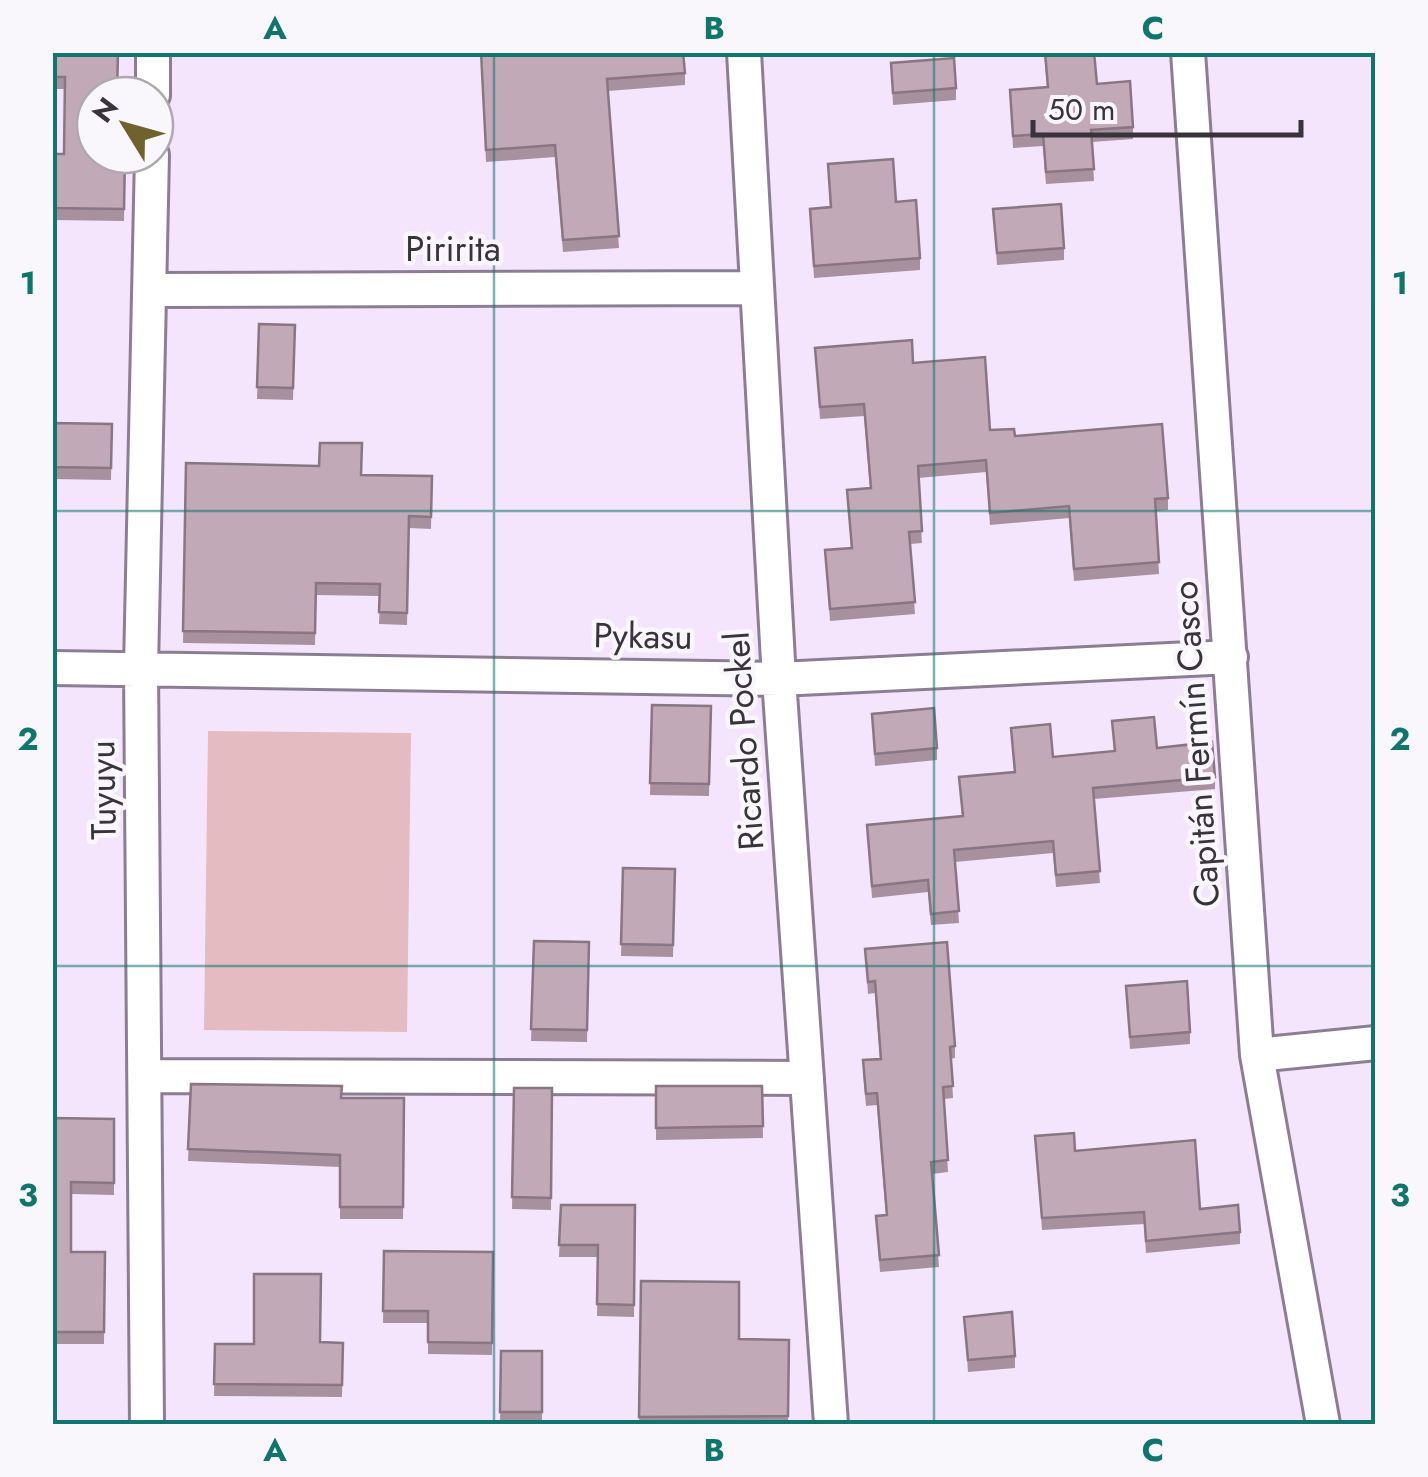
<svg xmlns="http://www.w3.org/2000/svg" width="1428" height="1477" font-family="Jost,sans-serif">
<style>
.green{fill:#e3bbc0}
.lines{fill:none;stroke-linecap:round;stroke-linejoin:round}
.minor-casing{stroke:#8b7e92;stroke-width:38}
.minor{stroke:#fff;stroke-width:32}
.wall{fill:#a7919e}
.building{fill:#c2a9b8;stroke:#887681;stroke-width:2.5}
.grid{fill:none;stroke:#0f766e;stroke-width:2.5;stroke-opacity:0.55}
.labels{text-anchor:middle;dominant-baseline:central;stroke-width:9;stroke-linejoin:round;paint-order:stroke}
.street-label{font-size:35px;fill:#39333c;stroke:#faf7fc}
.neatline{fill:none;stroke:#0f766e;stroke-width:4}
.grid-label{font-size:32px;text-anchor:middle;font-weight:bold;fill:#0f766e}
</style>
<rect width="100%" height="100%" fill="#f4e5fc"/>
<path class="green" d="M208 731 411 733 407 1032 204 1030Z"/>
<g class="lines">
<defs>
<path id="minor" d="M744 52 779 679 831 1424
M1188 52 1257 1055 1323 1424
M153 95V52
M151 290 756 288
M52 668 779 679 1231 657
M1257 1055 1376 1043
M147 1076 807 1078
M147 1424 141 668 152 155"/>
</defs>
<use href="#minor" class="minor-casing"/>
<use href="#minor" class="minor"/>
</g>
<path class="wall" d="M52 52H118L95 155H125L124 221 52 220V154H64L65 89H52Z
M481 52 685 73V85L608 91 619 248 563 252 555 157 486 162Z
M1044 52H1094L1097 84 1133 127V139L1092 142 1094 181 1046 184 1043 146 1013 148 1010 90 1047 87Z
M891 63 956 88V100L893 105Z
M828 164 896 202 920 258V270L814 278 810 209 830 207Z
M993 209 1064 248V260L997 265Z
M259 324 295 325 293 400 257 399Z
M815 348 913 363 990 430 1015 436 1168 498V510L1156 511 1159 574 1074 581 1069 518 990 525 986 472 918 478 922 543 910 544 915 614 830 621 825 550 851 548 847 490 870 488 864 416 820 419Z
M52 423 112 424 111 480 52 479Z
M186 463 361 475 432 476 431 529 409 528 407 625 379 624 380 596 316 595 315 645 183 643Z
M652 705 711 706 709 796 650 795Z
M872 714 937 748V760L875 766Z
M1112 721 1157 748 1215 777V789L1094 799 1100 883 1056 887 1053 853 955 862 959 923 931 925 928 892 872 898 867 825 962 816 959 777 1014 772 1011 728 1053 757 1114 751Z
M623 868 675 869 673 957 621 956Z
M534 941 589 942 587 1042 531 1041Z
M865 949 955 1046V1058L951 1059 953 1098 944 1099 948 1172 932 1174 939 1267 880 1272 876 1216 886 1215 877 1105 866 1106 863 1072V1060L880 1059 875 993 868 994Z
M1126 986 1190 1032V1044L1130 1049Z
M191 1084 342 1098H404L403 1219H340V1167L188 1161Z
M656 1086H762L763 1138 656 1140Z
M514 1088H552L551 1210 512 1209Z
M52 1118 114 1119V1195L71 1194V1252H105L104 1344H52Z
M1035 1136 1075 1151 1200 1209 1240 1232V1244L1146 1253 1144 1224 1042 1230Z
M561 1205H635L634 1317 597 1316 598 1257H559Z
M384 1251 493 1252 492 1355 428 1354V1323H383Z
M641 1281 739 1339 789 1340 788 1424H639Z
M964 1317 1015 1356V1368L968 1372Z
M343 1343 342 1397 214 1396 215 1344Z
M501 1351H542V1424H500Z"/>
<path class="building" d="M52 52H118L117 95H95V155H125L124 209 52 208V154H64L65 77H52Z
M481 52H683L685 73 607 79 619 236 563 240 555 145 486 150Z
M1045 52H1094L1097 84 1130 81 1133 127 1091 130 1094 169 1046 172 1043 134 1013 136 1010 90 1048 87Z
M954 58 956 88 893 93 891 63Z
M893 159 896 202 916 200 920 258 814 266 810 209 831 207 828 164Z
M1061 204 1064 248 997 253 993 209Z
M259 324 295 325 293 388 257 387Z
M912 340 913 363 985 357 990 430 1014 429 1015 436 1162 424 1168 498 1155 499 1159 562 1074 569 1069 506 990 513 986 460 918 466 922 531 909 532 915 602 830 609 825 550 852 548 847 490 871 488 864 404 820 407 815 348Z
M52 423 112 424 111 468 52 467Z
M320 443H362L361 475 432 476 431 517 409 516 407 613 379 612 380 584 316 583 315 633 183 631 186 463 319 466Z
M652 705 711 706 709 784 650 783Z
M934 708 937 748 875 754 872 714Z
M1154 717 1157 748 1212 742 1215 777 1093 788 1100 871 1056 875 1053 841 954 850 959 911 931 914 928 880 872 886 867 825 963 816 959 777 1015 772 1011 728 1050 724 1053 757 1115 751 1112 721Z
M623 868 675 869 673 945 621 944Z
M534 941 589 942 587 1030 531 1029Z
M947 942 955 1046 950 1047 953 1086 943 1087 948 1160 931 1162 939 1255 880 1260 876 1216 887 1215 877 1093 866 1094 863 1060 881 1059 875 981 868 982 865 949Z
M1187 981 1190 1032 1130 1037 1126 986Z
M191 1084 342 1086 341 1098H404L403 1207H340V1155L188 1149Z
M656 1086H762L763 1126 656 1128Z
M514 1088H552L551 1198 512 1197Z
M52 1118 114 1119V1183L71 1182V1252H105L104 1332H52Z
M1074 1133 1075 1151 1195 1140 1200 1209 1238 1205 1240 1232 1146 1241 1144 1212 1042 1218 1035 1136Z
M561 1205H635L634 1305 597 1304 598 1245H559Z
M384 1251 493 1252 492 1343 428 1342V1311H383Z
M254 1274H321L320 1342 343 1343 342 1385 214 1384 215 1344H254Z
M641 1281 739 1282V1339L789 1340 788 1416 639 1417Z
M1012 1312 1015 1356 968 1360 964 1317Z
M501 1351H542V1412H500Z"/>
<path class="grid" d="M494 52V1424M934 52V1424M52 511H1376M52 966H1376"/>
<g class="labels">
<g class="street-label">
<text x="453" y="249">Piririta</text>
<text transform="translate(643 636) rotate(1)">Pykasu</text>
<text transform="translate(744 741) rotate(-94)">Ricardo Pockel</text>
<text transform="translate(1196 744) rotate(-94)">Capitán Fermín Casco</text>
<text transform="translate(103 790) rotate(-91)">Tuyuyu</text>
</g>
</g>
<rect width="1428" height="1477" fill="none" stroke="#faf7fc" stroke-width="110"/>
<g transform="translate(125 125) rotate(307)"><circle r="48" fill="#faf7fc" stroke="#ada9af" stroke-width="2.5"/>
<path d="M0-8L18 38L0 25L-18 38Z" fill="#6f622f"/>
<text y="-15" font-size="28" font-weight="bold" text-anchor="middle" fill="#39333c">N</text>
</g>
<path d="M1033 120v15h268v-15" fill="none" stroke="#39333c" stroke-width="5"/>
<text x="1048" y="120" font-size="30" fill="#39333c" stroke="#faf7fc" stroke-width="8" paint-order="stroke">50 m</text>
<rect x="55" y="55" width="1318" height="1367" class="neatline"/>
<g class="grid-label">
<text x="275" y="39">A</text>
<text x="714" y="39">B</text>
<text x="1153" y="39">C</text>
<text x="28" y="294">1</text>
<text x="1400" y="294">1</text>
<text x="28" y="750">2</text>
<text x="1400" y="750">2</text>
<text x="28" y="1206">3</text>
<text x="1400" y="1206">3</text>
<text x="275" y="1461">A</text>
<text x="714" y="1461">B</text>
<text x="1153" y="1461">C</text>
</g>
</svg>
